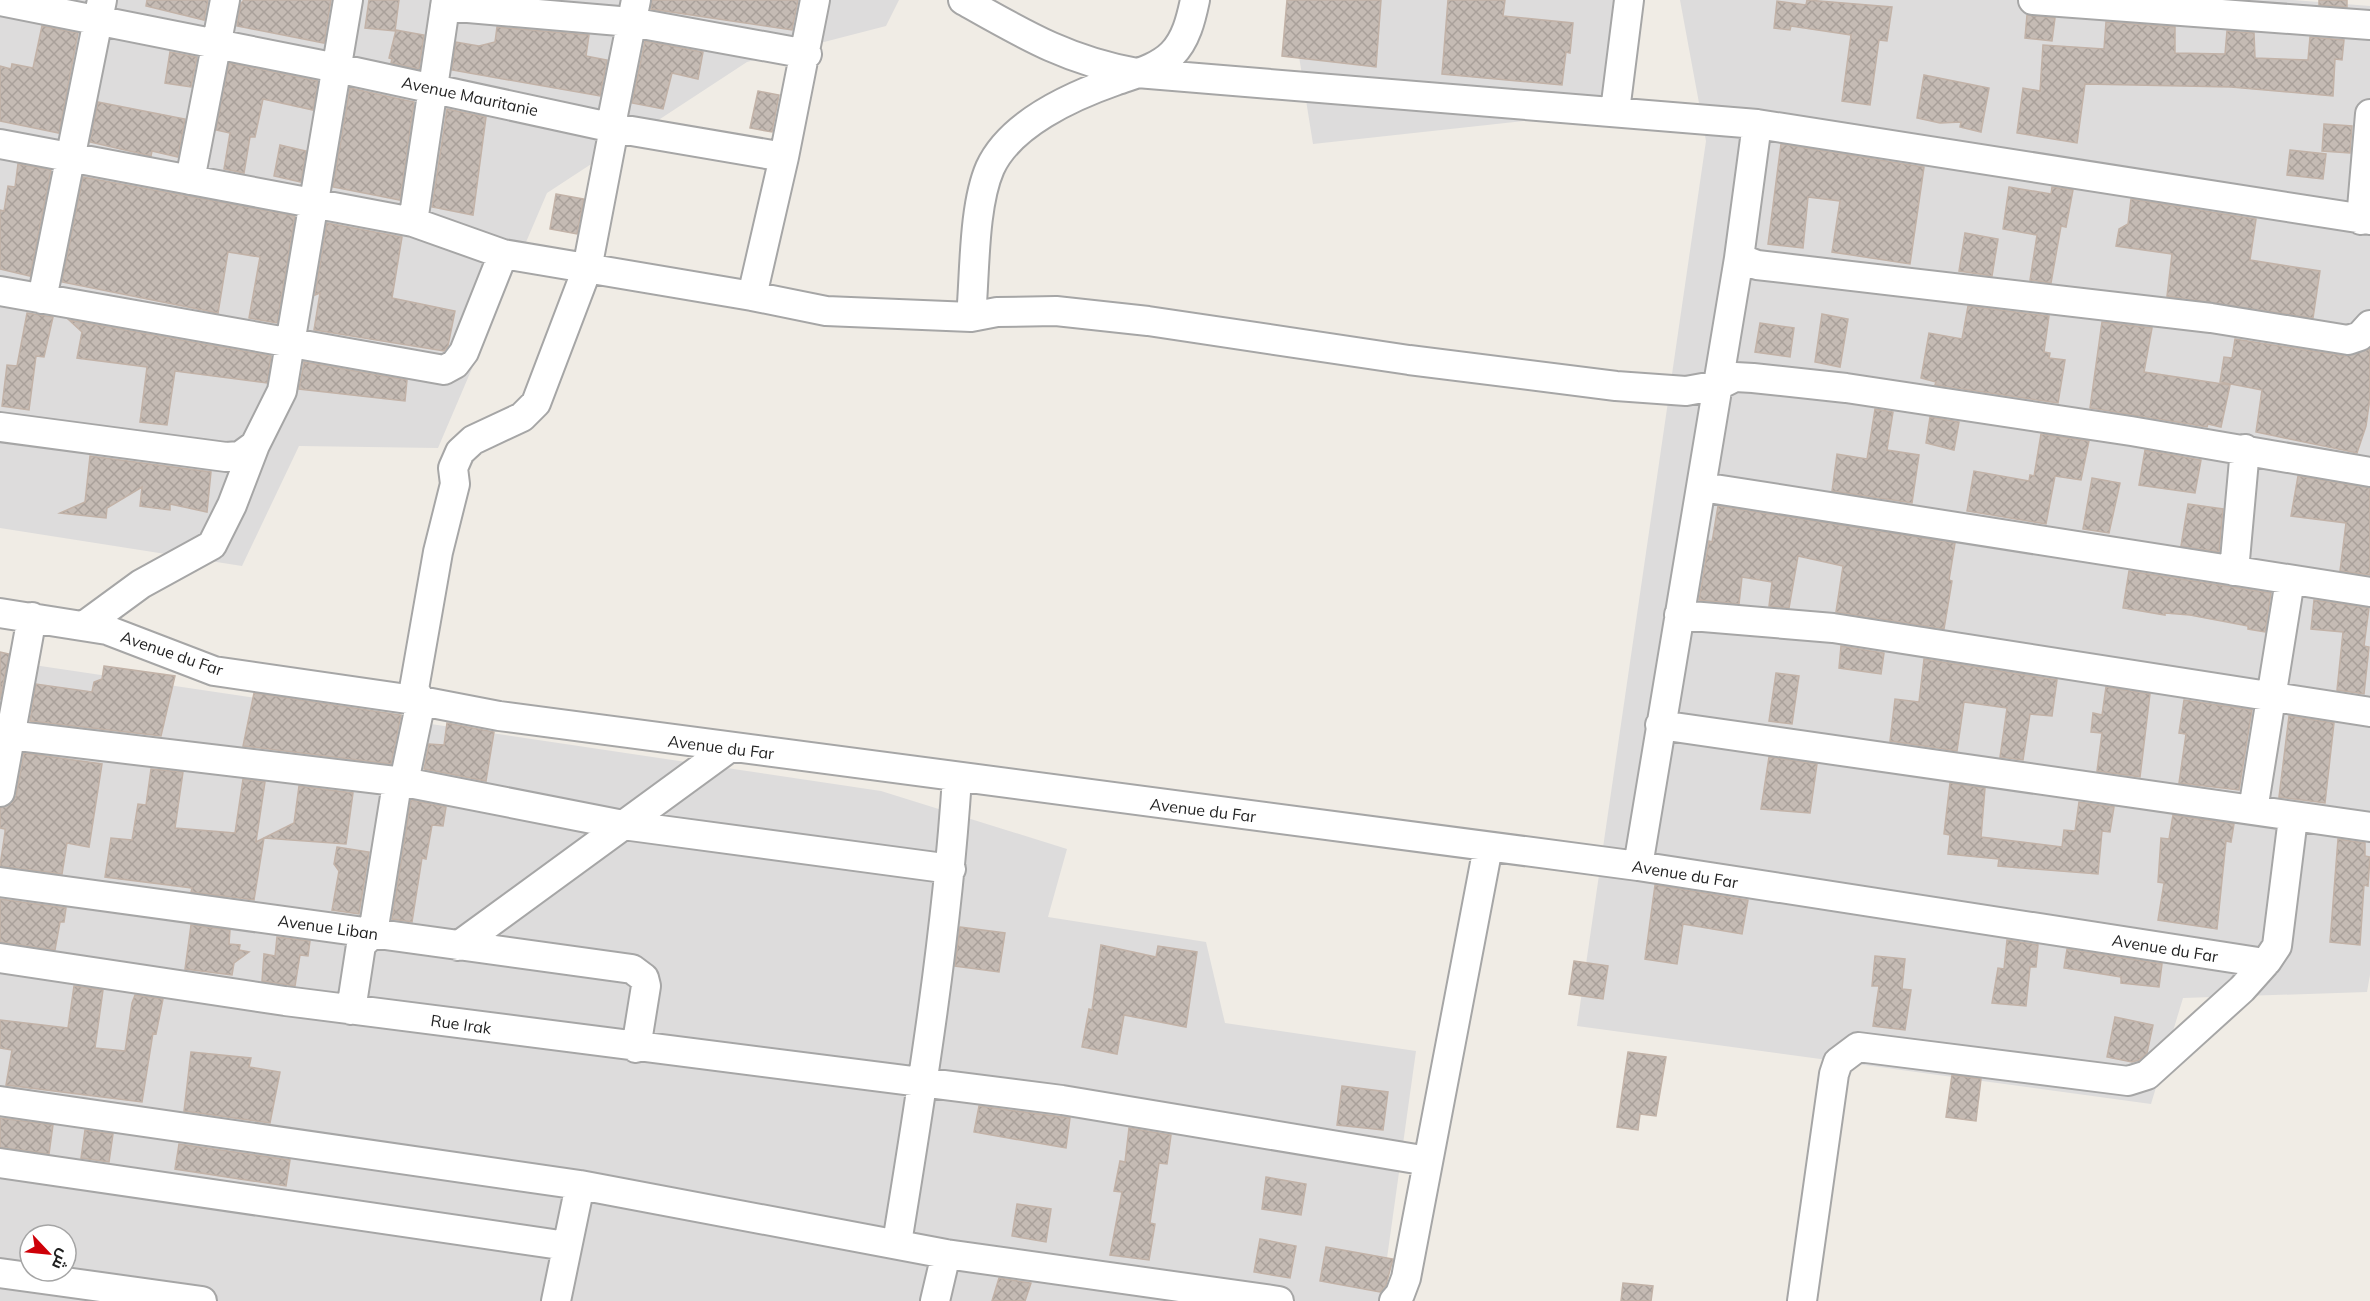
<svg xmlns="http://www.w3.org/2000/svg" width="2370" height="1301" font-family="Mulish,Cairo,sans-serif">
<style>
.residential{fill:#dddcdc;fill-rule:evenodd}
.building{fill:url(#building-cross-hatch);stroke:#c2b2a7;stroke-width:1.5}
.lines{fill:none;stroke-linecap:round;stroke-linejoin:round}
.minor-casing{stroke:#a6a6a6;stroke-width:32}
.minor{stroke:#fff;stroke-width:28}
.labels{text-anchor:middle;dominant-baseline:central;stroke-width:4.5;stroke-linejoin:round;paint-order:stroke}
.street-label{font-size:16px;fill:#1f1f1f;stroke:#fff}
</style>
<defs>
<pattern id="building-cross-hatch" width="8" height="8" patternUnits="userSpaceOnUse" patternTransform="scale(1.5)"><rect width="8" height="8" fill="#c5bbb4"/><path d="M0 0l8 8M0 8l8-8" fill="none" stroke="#a9a09a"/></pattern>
</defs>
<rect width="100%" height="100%" fill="#f0ece5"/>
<path class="residential" d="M0 0H899L886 26 747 62 547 193 438 448 299 446 242 566 0 528Z
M1290 0H1634L1615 111 1313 144Z
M1680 0H2293L2370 6V975L2367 992 2183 998 2151 1104 1577 1026 1706 141Z
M0 660 881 791 1067 849 1048 917 1206 942 1225 1023 1416 1051 1381 1301H0ZM30 1235H66V1271H30Z"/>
<path class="building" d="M147 0H208L204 20 146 6Z
M244 0H331L324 43 237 26 241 3Z
M369 0H399L395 31 365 28Z
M652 0H798L792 30 651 9Z
M1287 0H1381L1376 67 1282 56Z
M1448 0H1505L1503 16 1573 23 1570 53 1566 52 1562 85 1442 74Z
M1807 0 1892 7 1887 41 1879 40 1870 105 1842 101 1851 35 1791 26 1790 30 1774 28 1777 1 1806 5Z
M2319 0H2347V7L2319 5Z
M2027 15 2055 18 2052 41 2025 38Z
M2106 22 2175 27V53L2225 54 2227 31 2254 33 2255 58 2308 60 2310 37 2344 40 2342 60 2335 59 2333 96 2231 87 2085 84 2077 143 2017 133 2023 88 2040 91 2043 45 2104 49Z
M42 26 78 33 59 133 0 121V66L11 69 12 64 33 68Z
M497 27 589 35 586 56 607 60 600 96 452 70 456 42 479 46 495 42Z
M396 30 424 35 419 69 391 63 392 59 389 58Z
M645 41 703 52 698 79 672 73 663 109 632 103Z
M170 52 197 57 191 87 165 83Z
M229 63 318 81 313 110 263 99 255 137H250L244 173 224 169 230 133 216 130Z
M1924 75 1989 88 1981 132 1960 127 1961 122 1940 123 1917 118Z
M350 88 414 102 400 200 333 187Z
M758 91 779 95 772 132 750 128Z
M98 102 185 119 178 157 152 151 151 156 90 142Z
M447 109 486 117 473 215 432 207Z
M2324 124 2352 126 2350 153 2322 151Z
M1781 144 1924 167 1910 264 1832 252 1840 201 1808 197 1803 248 1768 244Z
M280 145 306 151 301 182 274 176Z
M2290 150 2326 154 2323 179 2287 175Z
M18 164 51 170 30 276 0 269V210L4 211 8 186 15 187Z
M83 177 295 216 277 323 249 318 260 257 228 252 218 313 62 282Z
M2009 187 2051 194 2052 187 2073 190 2066 227 2061 226 2051 283 2030 280 2037 235 2003 229Z
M556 194 584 199 577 234 550 229Z
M2131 199 2256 219 2250 260 2320 271 2313 318 2167 296 2172 254 2116 246 2119 229 2128 224Z
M327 223 402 237 392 298 455 311 448 346 444 351 314 330 320 293 315 295Z
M1965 233 1998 239 1992 276 1959 271Z
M1968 306 2049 316 2044 352 2050 353 2049 358 2065 360 2058 403 1935 385 1936 382 1921 378 1929 333 1962 339Z
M27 313 53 317 44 357 36 356 29 410 2 406 7 365 17 366Z
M1822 314 1848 319 1840 367 1815 362Z
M69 320 271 356 267 383 175 371 167 425 140 422 147 367 77 358 82 332Z
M2102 322 2152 328 2144 372 2230 385 2221 427 2208 424 2207 427 2090 408Z
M1760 323 1794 328 1790 357 1755 352Z
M2235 339 2345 356 2370 349V398L2366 426 2357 453 2256 432 2262 390 2220 382 2224 357 2232 358Z
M304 362 407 380 405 401 299 389Z
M1875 409 1893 412 1887 450 1919 455 1912 503 1832 491 1837 454 1867 459Z
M1930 417 1959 422 1954 450 1926 443Z
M2041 434 2089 441 2081 480 2055 476 2046 524 1967 511 1974 471 2029 481 2030 475 2034 476Z
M2145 450 2201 460 2195 493 2139 485Z
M90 456 211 472 207 512 170 504V510L140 506 142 487 107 508 106 518 60 513 85 502Z
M2298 476 2370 488V575L2340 571 2346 523 2291 516Z
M2092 478 2120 483 2109 533 2083 529Z
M2188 504 2223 509 2219 552 2181 546Z
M1718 506 1955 543 1949 580 1952 581 1944 629 1836 612 1843 566 1798 556 1789 608 1769 606 1772 582 1742 577 1739 604 1699 600 1709 541 1712 542Z
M2129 571 2271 593 2265 632 2248 629V626L2190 615 2165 613V615L2123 608Z
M2314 600 2369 608 2364 646 2369 647 2364 694 2337 690 2343 632 2311 629Z
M1841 646 1884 653 1881 674 1839 668Z
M0 652 9 654 0 700Z
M1924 659 2057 680 2052 716 2030 714 2023 760 2000 757 2007 708 1964 702 1957 751 1890 741 1895 699 1919 702Z
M104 666 175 676 161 736 30 721 36 684 92 692 94 682 102 679Z
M1776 673 1799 676 1792 724 1769 721Z
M2106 687 2150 694 2140 777 2097 771 2102 733 2091 732 2093 713 2102 715Z
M254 693 401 715 391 764 243 746Z
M2184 700 2252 710 2239 790 2179 783 2186 734 2179 733Z
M2289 716 2334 723 2325 803 2279 797Z
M447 723 494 732 486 781 424 769 429 744 444 745Z
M24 753 102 764 89 847 67 843 62 874 0 866 5 832V829L0 828V808L12 803 16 796Z
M1769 757 1817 764 1810 813 1761 809Z
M151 769 183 772 175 828 235 833 243 779 265 782 256 842 294 823 299 786 353 793 346 844 264 838 254 900 191 892 192 888 105 877 111 838 132 840 138 804 146 805Z
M1950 783 1985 788 1981 837 2062 847 2064 830 2075 831 2079 802 2114 807 2110 832 2102 831 2098 874 1998 866 1999 859 1948 854 1950 835 1944 834Z
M411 800 446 807 443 826 432 825 426 859 422 858 412 922 392 919Z
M2173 815 2234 824 2231 842 2226 841 2217 929 2158 920 2164 883 2158 882 2161 838 2169 839Z
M2338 839 2365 843V856L2370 857 2368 886 2364 885 2360 945 2330 942Z
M337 847 369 852 359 914 332 910 339 871 334 864Z
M1655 885 1748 900 1742 934 1683 924 1677 964 1645 959Z
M0 899 66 908 64 922H60L55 950 0 942Z
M191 925 230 930 229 944 240 945 239 950 249 952 234 963 232 975 185 969Z
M960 927 1005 933 999 972 955 966Z
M277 937 310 941 308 956 300 955 295 986 262 981 264 954 275 956Z
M2007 940 2038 945 2036 967H2030L2026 1006 1992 1003 1998 968 2004 969Z
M1101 945 1156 957 1158 946 1197 952 1186 1027 1124 1015 1117 1054 1082 1047 1089 1009 1092 1010Z
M2067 949 2162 964 2159 987 2121 983V977L2064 968Z
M1875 956 1905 959 1902 989 1911 990 1905 1030 1873 1026 1879 986H1872Z
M1574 961 1608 966 1603 999 1569 994Z
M74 986 103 990 95 1048 125 1051 132 1003 135 995 163 999 156 1034 153 1033 142 1102 6 1085 12 1050 0 1048V1020L68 1028Z
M2115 1017 2153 1025 2147 1053 2139 1060 2132 1062 2107 1057Z
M191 1052 251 1058 249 1067 280 1072 270 1123 184 1111Z
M1628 1052 1666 1057 1656 1116 1640 1114 1638 1130 1617 1127Z
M1952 1075 1981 1079 1976 1121 1946 1117Z
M1342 1086 1388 1092 1383 1130 1337 1125Z
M979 1106 1070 1118 1066 1148 974 1132Z
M0 1118 53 1125 49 1154 0 1147Z
M1129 1128 1171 1135 1167 1164 1159 1163 1150 1223 1155 1224 1149 1260 1110 1255 1122 1192 1114 1191 1120 1161 1125 1162Z
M85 1130 113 1134 109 1162 81 1158Z
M179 1144 290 1160 286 1186 175 1169Z
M1266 1177 1306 1184 1301 1215 1262 1209Z
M1017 1204 1051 1209 1046 1242 1012 1236Z
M1260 1239 1296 1246 1290 1278 1254 1272Z
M1326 1247 1393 1259 1386 1285 1380 1292 1320 1281Z
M999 1278 1031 1283 1025 1301H992Z
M1623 1283 1653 1286 1651 1301H1621Z"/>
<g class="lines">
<defs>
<path id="minor" d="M963 0C1023 34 1068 61 1137 73L1757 124 2370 220
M2033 0 2370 25
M0 1 337 68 614 128 784 157 815 0
M445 6 631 22 807 54
M1615 111 1629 0
M1757 124 1739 258 1757 265 2211 318 2348 340 2360 336 2370 325
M0 144 413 222 503 254 752 296 826 311 971 317 997 312 1056 311 1148 321 1409 360 1616 386 1686 391 1719 385 1735 377 1753 378 1846 388 2131 431 2370 472
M190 180 225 0
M2361 220 2370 114
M413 222 446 0
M0 291 444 370 455 364 464 352 503 254
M752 296 784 157
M42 299 102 0
M971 317C975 274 973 207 990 168 1010 124 1072 96 1115 81 1134 74 1157 69 1172 54 1186 40 1191 19 1195 0
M0 427 226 457 240 456 255 445
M1702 487 2370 592
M2234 571 2245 449
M0 613 107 630 214 671 421 701 499 716 1638 866 2258 962 2267 961 2277 946 2293 818
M1679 615 1833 628 2370 712
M85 625 141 584 212 545 232 505 255 445 282 391 348 0
M1660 725 2370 827
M0 734 404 782 623 825 951 869
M0 792 32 617
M2253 810 2290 580
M1638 866 1739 258
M0 882 632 969 644 978 646 986 636 1048
M458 946 729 748
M0 958 285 1001 1062 1100 1428 1161
M351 1010 361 945 373 933 396 790 404 782 421 701 414 689 438 552 455 484 453 468 460 452 473 440 522 417 536 403 587 269 614 128 613 115 636 0
M0 1101 580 1185 946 1254 1279 1301
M0 1163 567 1246
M897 1243C922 1089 947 934 957 778
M0 1273 202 1301
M556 1301 580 1185
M935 1301 946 1254
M1394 1301 1400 1294 1406 1278 1488 847
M1802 1301 1834 1074 1838 1062 1858 1047 2128 1081 2147 1075 2242 989 2267 961"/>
</defs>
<use href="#minor" class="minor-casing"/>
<use href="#minor" class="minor"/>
</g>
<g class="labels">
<g class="street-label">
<text transform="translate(470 96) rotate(12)">Avenue Mauritanie</text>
<text transform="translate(172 653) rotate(19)">Avenue du Far</text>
<text transform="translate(721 747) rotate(7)">Avenue du Far</text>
<text transform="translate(1203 810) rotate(7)">Avenue du Far</text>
<text transform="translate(1685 874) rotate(9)">Avenue du Far</text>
<text transform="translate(328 927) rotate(8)">Avenue Liban</text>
<text transform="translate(2165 948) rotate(9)">Avenue du Far</text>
<text transform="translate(461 1024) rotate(8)">Rue Irak</text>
</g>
</g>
<g transform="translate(48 1253) rotate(116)"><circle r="28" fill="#ffffff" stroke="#a5a5a5" stroke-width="1.5"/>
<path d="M0-4.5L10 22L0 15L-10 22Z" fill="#ce0008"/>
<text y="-9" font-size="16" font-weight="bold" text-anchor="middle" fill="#1f1f1f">ش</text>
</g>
</svg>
